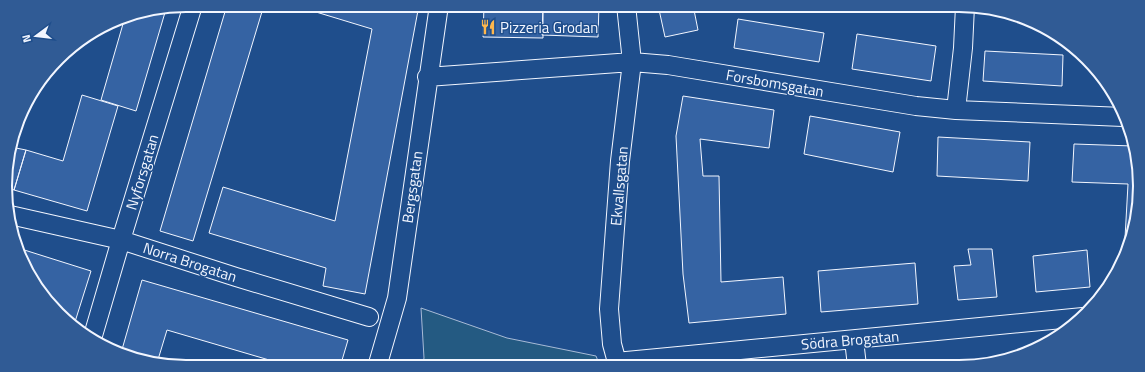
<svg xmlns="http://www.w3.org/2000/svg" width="1145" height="372" font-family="'Titillium Web',sans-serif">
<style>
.green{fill:#245a82;stroke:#a8bbd7}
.building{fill:#3563a3;stroke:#f2f6ff}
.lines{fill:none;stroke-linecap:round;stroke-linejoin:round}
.street-casing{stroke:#f2f6ff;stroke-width:20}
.street{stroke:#1f4e8c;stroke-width:18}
.labels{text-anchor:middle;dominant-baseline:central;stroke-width:3;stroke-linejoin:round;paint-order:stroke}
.poi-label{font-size:15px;fill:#f2f6ff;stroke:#1f4e8c;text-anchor:start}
.street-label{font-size:15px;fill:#f2f6ff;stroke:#1f4e8c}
.rim{fill:none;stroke:#f2f6ff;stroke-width:2}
</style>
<rect width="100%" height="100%" fill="#1f4e8c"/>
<path class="green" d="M421 308 507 338 596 356 600 366 422 367 424 358Z"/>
<path class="building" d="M227 5H264L193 241 160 231Z
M293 5H419L365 294 323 286 326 268 209 233 223 187 335 221 372 29Z
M484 5H543V38L483 37Z
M543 5H599L598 37 542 35Z
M658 5H693L698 30 665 37Z
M166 9 136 111 101 100 125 17Z
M738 19 824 33 819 62 734 48Z
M857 34 936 46 931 81 852 69Z
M985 51 1063 55 1062 86 983 81Z
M82 95 118 106 87 211 14 190 26 150 63 161Z
M683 96 774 110 769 148 700 139 703 176H719L721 282 783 277 786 314 689 323 683 274 676 136Z
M810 116 900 132 893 172 804 154Z
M938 137 1030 142 1028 181 937 176Z
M1074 144 1133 146 1138 162 1134 233 1124 256 1128 184 1072 182Z
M11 147 26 150 14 190 8 188 7 163Z
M18 248 91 271 74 325 38 290 40 285 34 283Z
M968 249H992L997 297 958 300 954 266 971 265Z
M1087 250 1090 287 1036 292 1033 256Z
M915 263 918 304 821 312 818 271Z
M142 280 348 340 340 367H293L167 330 157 363 139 361 121 353Z"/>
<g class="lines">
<defs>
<path id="street" d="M427 77 632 62 668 65 916 106 956 110 1123 117
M956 110 963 48 965 6
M10 215 121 240 236 277 369 317
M92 339 121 240 193 5
M854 340 857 366
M616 362 1083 317
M618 366 612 344 609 309 620 161 632 62 626 5
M377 367 397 298 439 5"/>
</defs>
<use href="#street" class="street-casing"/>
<use href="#street" class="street"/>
</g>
<defs>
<symbol id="restaurant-bare" viewBox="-9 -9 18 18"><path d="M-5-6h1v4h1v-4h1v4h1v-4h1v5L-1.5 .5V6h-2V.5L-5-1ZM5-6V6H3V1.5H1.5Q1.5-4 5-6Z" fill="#ffb74d" stroke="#1f4e8c" stroke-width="2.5" paint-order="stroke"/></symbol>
</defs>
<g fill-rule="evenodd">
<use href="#restaurant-bare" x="477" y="16" width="22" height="22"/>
</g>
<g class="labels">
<g class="poi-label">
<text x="500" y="27">Pizzeria Grodan</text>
</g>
<g class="street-label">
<text transform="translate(775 83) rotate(10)">Forsbomsgatan</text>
<text transform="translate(142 172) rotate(-73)">Nyforsgatan</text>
<text transform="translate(619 186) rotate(-85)">Ekvallsgatan</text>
<text transform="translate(412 187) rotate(-82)">Bergsgatan</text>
<text transform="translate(190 262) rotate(18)">Norra Brogatan</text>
<text transform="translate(850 340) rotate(-5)">Södra Brogatan</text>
</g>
</g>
<path d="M0 0H1145V372H0ZM186 12H959A174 174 0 0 1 1133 186V186A174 174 0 0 1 959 360H186A174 174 0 0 1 12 186V186A174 174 0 0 1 186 12Z" fill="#305b95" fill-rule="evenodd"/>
<path class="rim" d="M186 12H959A174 174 0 0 1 1133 186V186A174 174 0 0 1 959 360H186A174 174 0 0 1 12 186V186A174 174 0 0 1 186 12Z"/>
<g transform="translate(36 36) rotate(255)" stroke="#1f4e8c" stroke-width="3" paint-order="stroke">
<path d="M0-3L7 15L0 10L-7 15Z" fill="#f2f6ff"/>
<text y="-6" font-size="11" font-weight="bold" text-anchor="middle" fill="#f2f6ff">N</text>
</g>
</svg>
